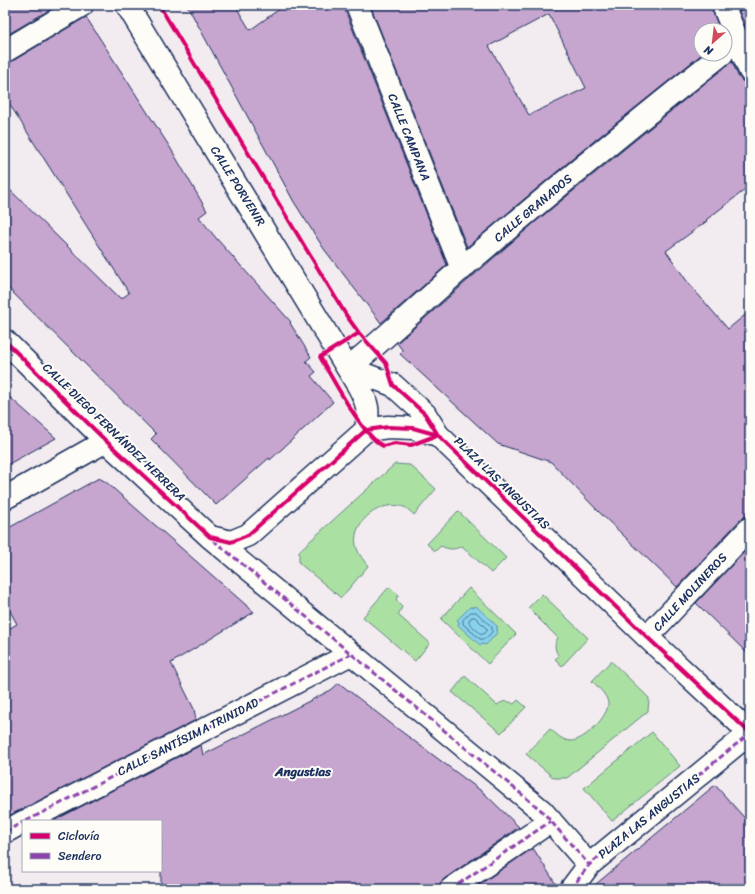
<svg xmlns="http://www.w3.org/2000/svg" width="755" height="894" font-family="Sriracha,sans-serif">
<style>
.green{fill:#abe0a3;stroke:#638880;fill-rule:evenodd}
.water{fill:#89d2eb;stroke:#5d91b3}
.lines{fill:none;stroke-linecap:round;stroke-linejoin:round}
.shore{stroke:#477096;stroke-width:1}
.building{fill:#c6a5cf;stroke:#1b2f5e;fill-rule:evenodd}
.minor-casing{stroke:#1b2f5e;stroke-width:25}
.minor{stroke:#fdfcf7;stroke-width:22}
.quiet{stroke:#8e44ad;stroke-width:3;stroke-dasharray:6 3;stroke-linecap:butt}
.cycleway-casing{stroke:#fdfcf7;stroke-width:6}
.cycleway{stroke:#d6006c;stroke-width:4}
.labels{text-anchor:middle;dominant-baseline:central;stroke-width:4;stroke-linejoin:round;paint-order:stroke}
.street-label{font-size:12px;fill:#1b2f5e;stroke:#fdfcf7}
.neighbourhood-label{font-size:13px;font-weight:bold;fill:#1b2f5e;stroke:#fdfcf7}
</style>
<rect width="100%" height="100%" fill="#f2ebef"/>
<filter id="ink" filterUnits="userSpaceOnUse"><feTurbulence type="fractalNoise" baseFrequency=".025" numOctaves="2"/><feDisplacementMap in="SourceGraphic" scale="8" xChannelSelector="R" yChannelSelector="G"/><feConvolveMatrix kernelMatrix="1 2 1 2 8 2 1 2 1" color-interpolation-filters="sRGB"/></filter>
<g filter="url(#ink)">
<path class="green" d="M395 464 410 465 436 489 414 515C411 512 407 508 404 507 382 499 351 521 356 545 358 554 363 559 368 566L341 598 299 563V551Z
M458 511 506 558 491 573 462 546C454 550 449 550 441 546L435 551 427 544Z
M389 587 399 595 396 599 402 607 398 615 430 643 415 661 363 617Z
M469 588 516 634 488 664 441 619ZM470 607H474L497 626V633L485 644H482L459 623 458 620Z
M542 594 588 638 562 666 555 659 559 656C554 650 554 643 558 638L528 608Z
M611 661 649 698 648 711 567 778H554L526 754 550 729C556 734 563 741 571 741 584 741 609 716 608 703 607 695 598 687 592 681Z
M465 676 497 705C503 701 507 700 514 704L518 700 526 707 501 733 452 692Z
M652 732 680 766 612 821 584 788Z"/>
<path class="water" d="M476 606 497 626V633L486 645 483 644 480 645 458 625 459 622 457 620 470 607 473 608Z"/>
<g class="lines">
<path class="shore" d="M471 612H476L492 627V632L485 639H480L463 624V620Z
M472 617H475L487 629V631L484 634H481L469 623V621Z"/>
</g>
<path class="building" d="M5 5H58L5 36Z
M187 5H235L250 30 285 5H345V10L447 265 381 323 324 249 294 202Z
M370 5H710L720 30H701L702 54 583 150 467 247ZM549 14 586 88 529 115 489 46Z
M748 5H750V38L739 11Z
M86 17 171 149 207 211 199 217 216 238 291 322 290 323 311 357 306 361 316 372 311 376 333 402 270 460 269 458 216 505 151 439 156 434 5 285V185L121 299 129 293 5 97V63L11 62Z
M732 61 738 76 742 81 750 83V186L706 220 707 221 666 251 689 284 728 329 750 311V516H746L741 519 677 587 598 511 551 462 498 444 400 354 403 351 397 343 467 281 534 223Z
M5 393 56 438 5 466Z
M99 478 106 482 254 612 171 663 194 709 196 720 5 818V631L17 624 5 602V530Z
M750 546V656L696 603Z
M339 683 394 726 484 793 519 827 444 879 440 883 439 889H161V821H53L201 745 203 755 331 690Z
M715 785 750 824V889H590Z
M533 848 559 889H473Z"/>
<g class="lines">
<defs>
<path id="minor" d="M127 5 359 387C368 404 369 410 366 430
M357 5 462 269
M723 5 750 71
M5 51 82 5
M5 341 106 441 210 537 542 811 589 865 750 733
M348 368C388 336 424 301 462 268 547 195 634 124 722 54
M348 368 393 385 425 414 438 435
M5 498 106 441
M210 537 231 542 248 535 366 430 388 427 413 428 438 435 647 637 750 733
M647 637 750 528
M26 821 351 654
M5 832 23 822
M451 889 551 821
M571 889 589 865"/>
</defs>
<use href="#minor" class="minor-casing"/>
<use href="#minor" class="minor"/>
<path class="quiet" d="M213 540 542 811 589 865 750 733
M26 821 351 654
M5 832 23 822
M451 889 551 821
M571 889 589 865"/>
<defs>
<path id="cycleway" d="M159 5 346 315 359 333 386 363 393 385 425 414 438 435
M359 333 320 357C333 379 362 435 383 446L395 443 411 445 438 435
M5 341 106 441 210 537 231 542 248 535 366 430 388 427 413 428 438 435 647 637 750 733"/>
</defs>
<use href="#cycleway" class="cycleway-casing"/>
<use href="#cycleway" class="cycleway"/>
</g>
</g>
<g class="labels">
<g class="street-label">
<text transform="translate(409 137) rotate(68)">CALLE CAMPANA</text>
<text transform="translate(238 186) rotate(58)">CALLE PORVENIR</text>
<text transform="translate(533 208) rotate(-40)">CALLE GRANADOS</text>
<text transform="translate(114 432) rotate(44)">CALLE DIEGO FERNÁNDEZ HERRERA</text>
<text transform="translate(502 483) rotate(44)">PLAZA LAS ANGUSTIAS</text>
<text transform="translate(690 592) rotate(-47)">CALLE MOLINEROS</text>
<text transform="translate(188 737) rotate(-27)">CALLE SANTÍSIMA TRINIDAD</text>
<text transform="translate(649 816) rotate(-39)">PLAZA LAS ANGUSTIAS</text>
</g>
<g class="neighbourhood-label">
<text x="303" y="771">Angustias</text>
</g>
</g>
<rect width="755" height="894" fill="none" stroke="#fdfcf7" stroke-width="20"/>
<rect x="10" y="10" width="735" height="874" fill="none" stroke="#1b2f5e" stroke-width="1.5" filter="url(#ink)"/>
<rect x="22" y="820" width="140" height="52" fill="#fdfcf7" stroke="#a3aaba"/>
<rect x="30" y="833" width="20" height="6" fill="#d6006c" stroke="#a3aaba"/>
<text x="58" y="840" font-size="12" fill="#1b2f5e">Ciclovía</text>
<rect x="30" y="853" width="20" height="6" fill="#8e44ad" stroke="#a3aaba"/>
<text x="58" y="860" font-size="12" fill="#1b2f5e">Sendero</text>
<g transform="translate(713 42) rotate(208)"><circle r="19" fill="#fdfcf7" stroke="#a3aaba"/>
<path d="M0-3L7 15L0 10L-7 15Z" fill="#d1495b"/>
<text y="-6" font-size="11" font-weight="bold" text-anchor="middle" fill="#1b2f5e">N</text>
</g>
</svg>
